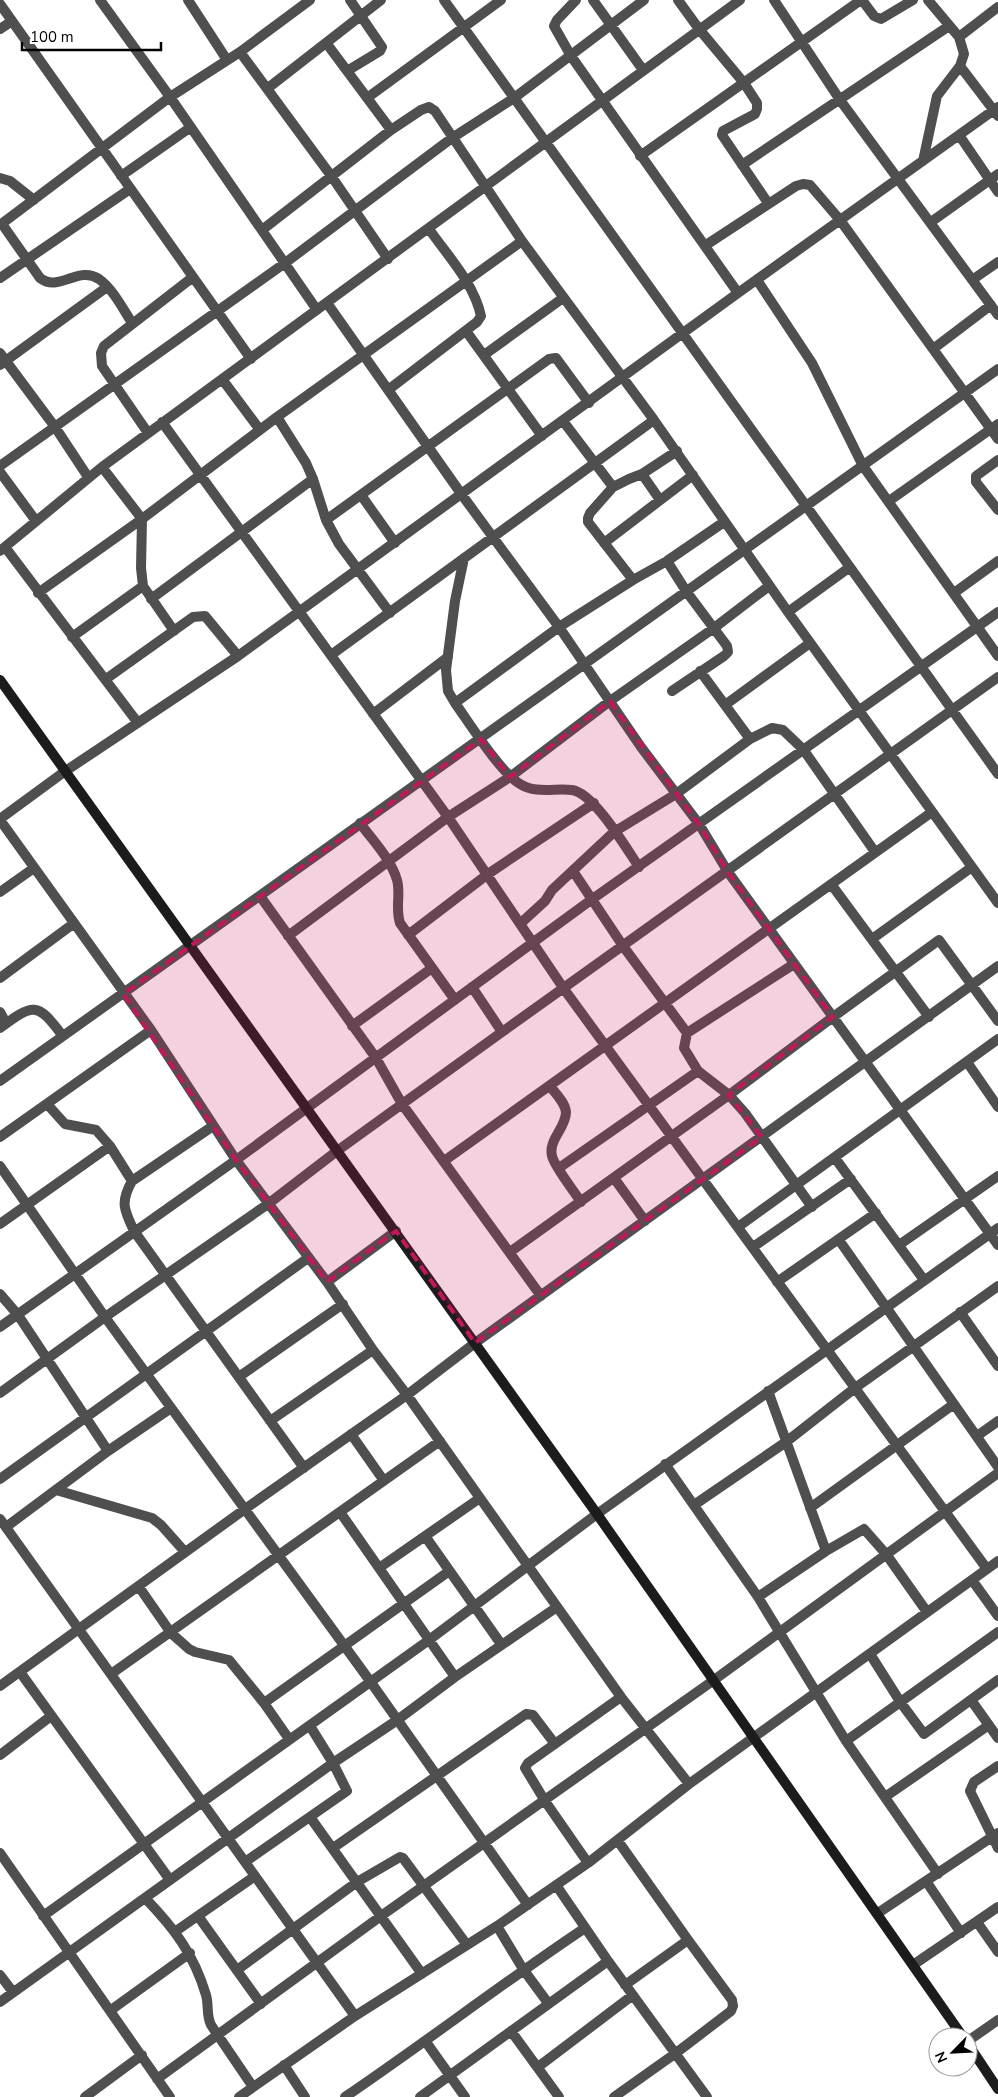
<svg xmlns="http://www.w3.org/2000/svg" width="998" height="2097" font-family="'Nunito Sans',sans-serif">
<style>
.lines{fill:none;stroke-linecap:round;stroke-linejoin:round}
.minor{stroke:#4f4f4f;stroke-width:10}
.secondary{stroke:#1c1c1c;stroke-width:10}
.marked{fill:#c2185b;fill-opacity:0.2;stroke:#c2185b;stroke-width:4;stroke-dasharray:10 6;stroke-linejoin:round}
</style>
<rect width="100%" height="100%" fill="#fff"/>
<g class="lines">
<path class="minor" d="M100 0 170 97 317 310
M188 0 227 60
M444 0 998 774
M576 0 557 20 554 26 571 56 738 293
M593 0 643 70
M678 0 699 29 744 83 757 103V109L755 114 723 131 722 135 768 203
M774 0 840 100 998 315
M862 0 874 16 881 19 913 0
M0 4 251 359
M0 29 12 21
M959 37 998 7
M327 44 391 130
M240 52 332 177 388 259
M960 66 998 116
M347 71 380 51 382 47 350 0
M268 88 381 0
M367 98 501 0
M959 135 998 192
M640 156 861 0
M923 161 937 96 960 66 964 54 959 37 928 0
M742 165 949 26
M121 176 191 127
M0 178 10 181 34 200
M931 222 998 174
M2 224 40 278C59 293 78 265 99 279 113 289 123 309 132 323
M0 225 170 97 240 52 310 0
M262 230 391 130 421 110 429 107 435 111 522 241 654 420 788 612 998 903
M706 245 796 186 803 184 810 185 840 220 998 439
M0 278 130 189
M757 280 812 363 863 466 998 656
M972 280 998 262
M327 303 462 495 559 627 641 747 699 824 728 872 998 1245
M466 331 542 436
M933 349 991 305
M0 353 55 427 88 477
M484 355 563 298
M0 365 107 287
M222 379 260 430
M388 390 477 322 481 316C474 283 447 255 429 229
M277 417 306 463 313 479 326 520 339 544 390 613
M563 421 613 487 590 513 588 518V522L633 580
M162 422 448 817 564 989 987 1569
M148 433 102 366 101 353 104 346 193 277
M998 460 976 476V482L998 510
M0 466 285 263 452 138 514 98 644 0
M102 467 142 519 141 568 143 586 174 631
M0 472 36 521
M642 474 660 500
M613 487 629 479 642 474 677 451
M361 495 395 543
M889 501 998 424
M326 520 549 359 556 358 589 403
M604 543 693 475
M5 547 138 723
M0 551 102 467 740 0
M464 558 455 601 446 670 448 691 455 703C470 724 500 772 520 784 536 794 554 788 572 790 594 793 626 848 639 867
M667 561 686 591 727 646 728 652 724 656 672 691
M38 593 142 519 277 417 522 241
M954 593 998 561
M151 599 313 479
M788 612 850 567
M72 637 143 586
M331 655 654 420
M700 671 750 739
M106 679 193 617 205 616 238 656
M455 703 559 627 633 580 667 561 724 522
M725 705 810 643
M373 714 448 657
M0 819 64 772 238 656 738 293 998 107
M0 820 151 1030 236 1160 327 1282 373 1350 407 1395 621 1697 689 1784
M360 823C373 841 391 859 397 880 401 894 395 908 400 923L455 1000
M573 871 623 946 687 1033
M831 884 929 1017
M0 892 34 868
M260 896 376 1058 402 1104 541 1296
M521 923 545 901 552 890 614 832 676 794 750 739 772 728 783 730 803 749 875 852
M408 935 488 874 594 803
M288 936 448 817 510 777 610 701 714 628 769 586
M872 939 972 867
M794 964 687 1033 684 1048 698 1071 729 1095 745 1113 812 1207
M0 978 73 924
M472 987 502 1032
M0 1012 6 1023
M352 1026 432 968
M0 1028C34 1003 37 1002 62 1035
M967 1062 998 1107
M0 1081 998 369
M550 1086C555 1093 565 1102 566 1112 566 1128 548 1140 552 1156 554 1166 574 1191 581 1202
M47 1104 65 1124 96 1130 110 1146 132 1181
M213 1126 132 1181C120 1202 124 1210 134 1231L304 1468
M0 1137 151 1030
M835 1158 924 1280
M444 1161 932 812
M0 1166 105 1317 370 1681 528 1905
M559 1168 698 1071
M614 1178 645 1221
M0 1224 110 1146
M738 1227 998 1039
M839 1240 998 1467
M899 1245 998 1176
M753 1247 851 1179
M510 1252 729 1095 833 1017 939 940 998 1021
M327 1282 396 1231
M777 1282 876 1213
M0 1294 18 1315 108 1451
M960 1312 998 1366
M0 1327 236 1160 591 900 998 612
M240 1376 343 1304
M768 1391 826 1551
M0 1393 105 1317 268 1204 337 1151 502 1032 998 677
M270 1421 373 1350
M351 1434 384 1481
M977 1436 998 1421
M665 1464 758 1597 846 1741 938 1874
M0 1479 308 1258
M56 1490 152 1518 161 1525 185 1552
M694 1505 786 1442 855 1388 998 1286
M810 1508 954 1404
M340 1512 455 1677
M0 1519 355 2016
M6 1527 108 1451 171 1408
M425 1536 501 1644
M379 1568 480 1498
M972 1580 998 1616
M139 1587 171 1633 189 1649 195 1652 229 1660 264 1703 289 1739
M758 1597 826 1551 864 1529 886 1554 927 1612
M870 1654 901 1703 924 1734 998 1680
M20 1672 170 1880
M111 1674 440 1441
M0 1686 245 1509 407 1395 475 1343 998 966
M971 1700 998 1738
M264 1703 448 1572
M846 1741 998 1632
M0 1755 51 1716
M998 1766 974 1782 970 1791 998 1848
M885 1797 989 1725
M310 1817 422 1974
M333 1848 526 1714 533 1715 555 1744
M0 1853 170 2097
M245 1862 347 1791 333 1763 310 1726
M588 1863 545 1801 525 1768 528 1763 621 1697
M926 1881 961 1933
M556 1885 608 1961 707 2097
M145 1898C174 1928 194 1954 206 1995 209 2005 206 2015 211 2025L253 2087
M878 1913 998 1833
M43 1916 429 1640 597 1514 998 1228
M198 1916 261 2004
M977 1922 998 1952
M497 1926 523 1969 548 2003
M176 1931 255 1876
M913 1965 998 1907
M237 1970 357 1882 400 1857 403 1858 467 1945
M0 1975 13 1992
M625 1985 688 1940
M0 2002 333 1763 396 1721 455 1677 557 1607
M111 2010 190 1953
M511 2031 559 2097
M968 2041 998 2020
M426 2042 465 2097
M284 2065 305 2097
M538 2067 633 1995
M157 2079 381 1916 714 1680 998 1473
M85 2097 142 2055
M239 2097 355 2016 497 1926 588 1863 689 1784 998 1561
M345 2097C426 2042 504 1982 585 1928
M420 2097 608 1961
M614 2097 676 2053 731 2011 733 2006 732 2000 688 1940 618 1841"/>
<path class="secondary" d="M0 680 597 1514 963 2037
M968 2044 998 2089"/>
</g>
<path class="marked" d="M610 701 699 824 728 872 833 1017 729 1095 762 1137 475 1343 396 1231 327 1282 236 1160 123 994 481 739 510 777Z"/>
<g transform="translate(953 2052) rotate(246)"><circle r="24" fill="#ffffff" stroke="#999999"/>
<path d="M0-4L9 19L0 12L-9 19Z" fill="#000000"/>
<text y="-8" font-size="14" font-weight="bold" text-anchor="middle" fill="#000000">N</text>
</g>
<path d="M22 42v8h139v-8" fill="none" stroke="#000000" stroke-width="2.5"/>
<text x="30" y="42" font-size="15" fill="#000000" stroke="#ffffff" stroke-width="4" paint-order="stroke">100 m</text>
</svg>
